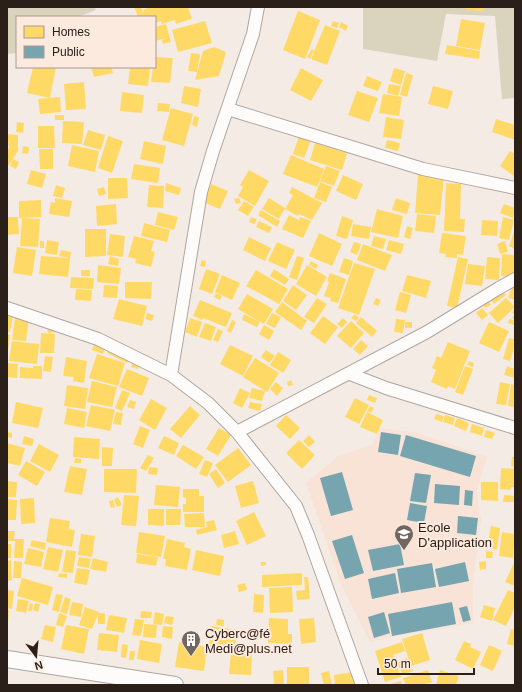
<svg xmlns="http://www.w3.org/2000/svg" width="522" height="692" font-family="Arial,sans-serif">
<style>
.built{fill:#f8e3d6}
.green{fill:#dad3be}
.homes{fill:#ffd966}
.public{fill:#76a5af}
.lines{fill:none;stroke-linecap:round;stroke-linejoin:round}
.minor-casing{stroke:#afa6a0;stroke-width:14}
.tertiary-casing{stroke:#afa6a0;stroke-width:18}
.minor{stroke:#fefcfb;stroke-width:12}
.tertiary{stroke:#fefcfb;stroke-width:16}
.labels{text-anchor:middle;dominant-baseline:central;stroke-width:4;stroke-linejoin:round;paint-order:stroke}
.poi-label{font-size:13px;fill:#2b2019;stroke:#fceade;text-anchor:start}
</style>
<rect width="100%" height="100%" fill="#f5ebe5"/>
<path class="built" d="M381 428 418 433 487 457 477 490 481 520 473 584V623L388 638 370 642 340 582 306 483 338 456 372 445Z"/>
<path class="green" d="M7 7H94L96 10 78 17H17V53L7 54Z
M363 7H515V98L502 99 495 16 446 14 437 61 363 49Z"/>
<path class="homes" d="M134 7H141L143 12 137 14Z
M150 7H188L192 19 176 24 175 20 162 24 161 21 155 23V17H138L137 14 144 12 143 10Z
M466 7H484V11L466 10Z
M298 11 320 20 305 59 283 50Z
M461 19 485 23 480 50 456 46Z
M205 21 212 43 178 52 172 30Z
M333 21 339 23 337 28 331 26Z
M341 22 348 26 346 31 339 27Z
M166 24 171 42 163 44 162 40 167 38 155 41V27Z
M325 25 340 31 327 65 311 59Z
M447 45 480 51 479 59 445 54Z
M214 47 226 52 219 76 195 80 203 51Z
M312 49 314 50 310 59 307 57Z
M191 53 200 54 197 72 188 71Z
M155 57 173 58 170 83 151 82 153 67H155Z
M33 67H56L50 98 27 93Z
M91 67H111L113 73 94 77Z
M130 67H150L148 86 128 84Z
M301 68 323 80 311 101 290 90Z
M394 68 405 71 401 85 390 81Z
M406 73 413 75 407 97 400 95Z
M367 76 382 82 378 91 363 86Z
M84 82 86 109 66 110 64 84Z
M389 84 401 86 398 96 387 93Z
M184 86 201 89 198 107 181 103Z
M433 86 453 91 448 109 428 104Z
M357 91 378 98 369 122 348 115Z
M122 92 144 95 142 113 120 111Z
M383 94 402 97 399 116 379 113Z
M60 97 61 112 40 114 38 99Z
M158 103 170 104 169 112 157 111Z
M171 108 193 114 184 146 162 140Z
M55 115H64V120H55Z
M194 116 199 117 197 127 192 125Z
M386 117 404 120 401 139 383 137Z
M496 119 515 125V140L492 132Z
M63 121 84 122 82 144 62 143Z
M17 122 24 123 23 133 16 132Z
M38 126H54L55 148H38Z
M88 130 105 135 101 150 83 145Z
M7 134 18 135V151L9 165 7 164V150L9 148Z
M108 136 123 141 112 173 98 168Z
M299 136 311 140 304 158 293 154Z
M387 140 400 143 398 151 385 148Z
M144 141 166 146 163 164 140 159Z
M315 143 347 153 342 170 310 160Z
M72 145 99 151 95 172 68 166Z
M23 146 29 147 28 154 22 153Z
M39 149H53V169H40Z
M510 151 515 154V177L500 166Z
M291 155 324 169 317 187 283 174Z
M13 159 19 162 16 169 10 166Z
M134 164 160 168 158 183 131 179Z
M326 166 340 171 334 186 320 181Z
M31 170 46 174 42 188 27 184Z
M249 170 269 181 255 206 238 196 243 187 240 185Z
M343 175 363 184 356 200 336 191Z
M418 175 444 177 440 215 415 213Z
M108 178H127L128 198 108 199Z
M320 182 332 187 326 202 314 198Z
M166 183 181 188 179 195 165 191Z
M446 183 461 184 460 219H465L464 232 444 231Z
M211 184 228 191 220 209 203 202Z
M56 185 65 188 62 198 53 196Z
M149 185 164 186 163 208 147 207Z
M104 187 106 194 99 196 97 189Z
M292 187 322 203 312 220 299 214 298 216 285 209 293 195 289 193Z
M55 198 72 201 69 217 49 214 51 202 55 203Z
M239 198 241 203 236 204 234 199Z
M269 198 285 208 279 219 262 209Z
M396 198 410 203 407 214 392 210Z
M41 200V217L19 218V201Z
M244 201 254 207 248 216 238 210Z
M116 204 117 224 97 226 96 206Z
M504 204 515 208 513 218 500 213Z
M377 209 403 216 398 238 371 232Z
M261 210 280 221 277 227 258 215Z
M158 212 178 217 174 230 155 225Z
M417 214 436 216 434 233 415 231Z
M289 215 299 220 300 217 311 221 303 238 282 229Z
M342 216 353 220 347 239 336 236Z
M7 217H18L19 234 7 235Z
M251 217 257 219 254 224 249 222Z
M503 217 514 220 509 240 499 238Z
M22 218 40 219 38 247 20 246Z
M482 220 498 221 497 236 481 235Z
M259 221 272 227 269 233 256 227Z
M144 223 170 230 167 242 141 236Z
M353 224 371 227 369 239 351 236Z
M407 226 413 228 410 239 404 237Z
M85 229H106V256L85 257Z
M515 229V249L509 246Z
M319 233 342 244 332 266 309 256Z
M442 233 466 236 463 255 457 254V258L445 257 446 254 439 253Z
M110 234 125 236 123 257 107 255Z
M134 236 154 241 151 251 155 252 151 267 135 263 136 259 128 257Z
M374 236 386 239 383 249 371 246Z
M249 237 271 248 265 261 243 250Z
M47 240 59 242 57 255 45 253Z
M389 240 404 244 401 254 386 250Z
M40 241H44V248H40Z
M505 241 508 252 500 254 497 244Z
M277 242 295 250 286 269 268 261Z
M354 242 361 244 357 255 350 252Z
M363 244 392 255 385 271 357 260Z
M17 247 36 250 32 276 13 273Z
M61 250 71 252 70 258 59 256Z
M502 254 515 255V276H501Z
M41 256 70 258 68 277 39 274Z
M110 256 119 259 118 266 108 264Z
M297 256 304 258 297 280 289 277Z
M458 257 468 259 457 308 447 306Z
M487 257 500 258 499 280 485 279Z
M344 258 353 261 349 275 339 272Z
M202 260 206 261 205 267 200 266Z
M311 261 318 265 316 269 309 265Z
M354 263 375 269 359 315 338 308Z
M468 264 485 266 482 286 465 284Z
M98 265 121 268 119 284 97 282Z
M307 265 327 277 316 296 296 284Z
M206 269 220 274 212 294 199 289Z
M274 269 289 279 285 285 270 276Z
M81 270H90V276H81Z
M256 270 288 289 279 304 246 286Z
M330 273 346 279 338 303 330 301 331 298 324 296 329 282 327 281Z
M222 275 240 283 232 300 215 292Z
M407 275 431 281 426 298 402 291Z
M71 277 94 278 93 289 70 288Z
M125 282H152L151 299 125 298Z
M104 285 118 286 117 298 103 297Z
M293 285 307 295 296 310 283 301Z
M512 287 515 288V300L508 298Z
M500 288 506 295 494 304 488 296Z
M76 289 92 290 91 301 75 300Z
M400 292 411 295 406 313 395 310Z
M216 293 222 296 220 300 214 297Z
M247 294 273 309 264 324 238 309Z
M486 296 491 305 485 308 479 300Z
M317 298 327 304 314 323 304 317Z
M376 298 381 300 378 306 373 304Z
M506 298 515 307 498 323 489 313Z
M119 299 147 306 142 326 113 319Z
M200 300 232 313 226 327 203 318 202 320 193 316Z
M282 302 307 321 301 330 275 312Z
M515 307V319L512 318 515 314 512 313Z
M482 308 488 315 482 320 476 313Z
M147 313 154 315 152 321 145 319Z
M272 313 281 317 275 328 266 324Z
M7 314 13 315 10 332H7Z
M244 314 260 322 257 327 242 320Z
M355 314 359 318 356 321 351 318Z
M323 316 338 327 325 344 310 333Z
M15 317 29 318 26 341 12 340Z
M361 317 377 331 372 337 356 323Z
M190 318 202 322 197 337 185 332Z
M343 318 347 322 342 328 337 324Z
M396 319 405 320 403 333 394 332Z
M509 319 515 320 514 325 508 323Z
M232 320 236 322 231 333 227 331Z
M351 321 364 333 351 348 337 336Z
M405 322H412V328H405Z
M489 322 509 331 499 352 479 343Z
M205 323 216 327 211 341 199 337Z
M264 325 274 331 269 340 259 334Z
M47 327H56V332L48 333Z
M218 329 223 331 218 342 213 340Z
M41 333 55 334 54 353H40Z
M7 334 10 335 8 350H7Z
M96 338 107 342 103 354 92 350Z
M509 338 515 339V345L510 361 503 359Z
M361 340 368 346 360 355 353 349Z
M12 341 39 344 37 364 9 361Z
M448 342 470 351 455 389 448 386 447 389 431 382 436 370 432 368 437 356 441 358Z
M230 345 253 356 243 376 220 364Z
M110 347 130 357 127 363 107 353Z
M266 350 275 356 269 363 261 357Z
M278 352 291 360 283 373 270 365Z
M97 354 125 363 118 386 89 378Z
M45 356 53 357 51 372 43 371Z
M66 357 87 361 84 383 73 381 74 377 63 376Z
M134 357 141 360 138 369 131 367Z
M255 358 279 373 267 392 243 377Z
M469 361 474 363 473 367 467 365Z
M7 363 18 364 17 378 7 377Z
M33 366H42V379L20 378V367L33 368Z
M465 366 473 369 463 395 455 392Z
M507 366 515 369V378L504 375Z
M127 369 149 378 142 396 119 387Z
M291 380 293 385 288 386 287 382Z
M92 381 117 387 112 407 87 402Z
M276 382 283 388 277 396 270 389Z
M500 382 510 384 506 405 496 404Z
M511 384 515 385V407L508 406Z
M67 385 88 388 85 409 64 406Z
M240 388 250 393 242 408 233 403Z
M252 388 265 391 262 401 249 398Z
M122 390 130 393 122 411 115 408Z
M369 395 377 398 375 403 367 400Z
M355 398 369 405 359 424 345 417Z
M151 399 167 408 155 430 139 420Z
M130 400 136 402 134 409 127 407Z
M16 402 43 408 38 428 12 423Z
M250 402 262 404 260 411 248 408Z
M91 405 115 410 110 431 86 426Z
M190 406 200 415 181 438 170 429Z
M370 406 374 408 371 413 367 411Z
M67 408 87 412 84 428 64 424Z
M116 412 123 413 121 425 113 424Z
M367 412 383 420 377 434 360 427Z
M436 414 444 416 442 422 434 419Z
M286 415 300 428 290 439 276 426Z
M445 415 455 418 453 425 443 422Z
M457 418 469 423 466 431 454 426Z
M472 424 484 428 482 436 470 432Z
M140 426 150 430 143 448 133 444Z
M219 428 231 435 218 456 206 449Z
M486 430 495 433 492 439 484 437Z
M7 432 12 433V438L7 437Z
M309 435 315 442 309 447 303 441Z
M24 436 34 439 32 446 22 444Z
M164 436 179 443 174 455 158 448Z
M74 437 100 439 99 459 73 457Z
M299 440 315 455 302 469 286 453Z
M7 443 25 448 20 466 7 463Z
M39 444 59 455 50 472 30 461Z
M183 445 204 457 196 469 176 456Z
M102 447 113 448 112 466H102Z
M238 448 251 465 228 482 215 465Z
M148 455 154 458 146 471 140 468Z
M512 457H515V467L511 466Z
M75 458 81 459V463H74Z
M205 460 213 463 207 477 199 474Z
M26 461 45 472 37 486 18 475Z
M70 466 87 469 82 495 64 492Z
M149 467 158 468 157 475 148 474Z
M501 468 515 469V487H511L510 490 500 489Z
M104 469H137L136 493 104 492Z
M216 469 225 483 218 488 209 474Z
M7 481 17 482 16 497H7Z
M253 481 259 503 241 508 235 486Z
M481 482H498V501L481 500Z
M156 485 180 487 178 507 154 505Z
M183 489H199V496H204V512H183V504H186V498L183 497Z
M124 495 139 496 136 526 121 525Z
M504 495 515 496V502H503Z
M118 497 122 505 117 507 114 500Z
M34 498 35 523 21 524 20 499Z
M7 499 17 500 16 520H7Z
M113 500 115 507 111 508 109 501Z
M148 509H164V526L148 525Z
M166 509H181L180 525H166Z
M254 512 266 536 247 545 236 521Z
M204 513 205 527H185L184 514Z
M50 518 70 521 69 529 75 530 72 547 46 542Z
M214 520 217 530 197 535 196 530 207 527 206 522Z
M491 526 500 528 497 550 487 548Z
M7 531H15L14 539H24L23 558H14L15 541H7Z
M235 531 239 544 224 548 221 535Z
M139 532 165 536 161 557 136 553Z
M502 532 515 534 513 558 499 556Z
M81 534 95 536 92 557 78 555Z
M167 539 185 543 184 547 191 549 187 570 165 566 166 559H163Z
M32 540 46 543 45 550 30 546Z
M7 544H11V558H7Z
M48 547 63 550 58 572 43 569Z
M28 548 44 552 41 567 24 564Z
M66 550 76 551 73 573 62 572Z
M196 550 224 556 220 576 192 570Z
M486 551 493 552 492 558H486Z
M137 554 158 557 156 566 136 563Z
M79 557 91 559 89 568 77 566Z
M93 558 108 562 106 572 90 569Z
M11 560 12 580 7 581V561Z
M14 561 22 562 21 578H13Z
M486 561V569L480 570 479 562Z
M515 561V586L505 582Z
M261 562H266V565L261 566Z
M77 568 90 570 87 585 74 583Z
M59 573 67 574V578L58 577Z
M302 573V585L262 587V575Z
M304 577H308L310 599 297 600 296 591 305 590Z
M22 578 53 587 48 605 17 596Z
M245 583 247 590 239 592 237 585Z
M292 587 293 612 270 613 269 588Z
M7 590 14 591 12 609 7 608Z
M508 590 515 593V607L506 626 493 620Z
M56 594 63 595 59 612 52 610Z
M254 594 264 595 263 613 253 612Z
M65 597 71 599 67 614 60 612Z
M18 599 29 601 26 613 16 611Z
M72 602 83 604 81 617 69 615Z
M30 603 33 604 32 611H28Z
M35 603 40 604 38 612 33 610Z
M484 605 495 608 492 621 480 617Z
M85 607 99 612 92 629 79 625Z
M7 609 9 610 8 625H7Z
M141 611 152 612 151 618H140Z
M155 612 164 614 162 625 153 624Z
M59 613 67 616 63 627 56 625Z
M98 613H105V624H98Z
M109 615 127 618 124 633 106 630Z
M166 616 174 617 172 625 164 623Z
M269 618 288 619V634H292V644L268 643Z
M314 618 316 642 301 644 299 619Z
M135 619 144 620 141 636 132 635Z
M217 619 224 620V626L216 625Z
M144 624 157 625 156 638 143 637Z
M45 625 56 627 53 642 41 639Z
M66 625 89 629 84 654 61 649Z
M163 626 173 627 172 639 162 637Z
M212 626 237 630 235 649 209 646 210 640H215L216 632H211Z
M511 629 515 630V646L507 644Z
M99 633 119 635 117 652 97 650Z
M422 633 430 660 411 666 402 639Z
M140 640 162 644 159 663 137 659Z
M464 641 471 644 470 647 481 652 473 669 455 660Z
M179 642 207 647 204 671 175 667Z
M402 642 405 651 393 655 401 677 385 682 375 651Z
M122 644 128 645 126 658 121 657Z
M489 645 502 651 493 671 480 665Z
M130 651H135L134 660H129Z
M231 651 252 652 251 675 229 674Z
M407 658 413 671 403 675 397 663Z
M287 667H309V685H287Z
M283 670 284 685H274L273 671Z
M428 670 432 682 422 685H406L403 678Z
M440 670 459 676 456 685H436Z
M329 671 332 685H324L321 673Z
M353 672 355 685H335L334 675Z
M401 681 402 685H387Z"/>
<path class="public" d="M381 432 401 435 398 455 378 452Z
M406 435 476 456 470 477 400 456Z
M342 472 353 510 331 516 320 478Z
M415 473 431 475 426 503 410 501Z
M435 484 460 486 459 505 434 503Z
M465 490 473 491 472 506 464 505Z
M410 503 427 506 424 523 407 520Z
M458 516 478 518 476 535 457 533Z
M352 535 364 573 345 579 332 541Z
M400 544 404 565 373 571 368 550Z
M465 562 469 581 439 587 435 569Z
M432 563 436 587 401 593 397 569Z
M395 573 399 593 372 599 368 579Z
M452 602 456 624 392 636 388 614Z
M467 606 471 620 463 622 459 608Z
M384 612 390 633 374 638 368 617Z"/>
<g class="lines">
<defs>
<path id="minor" d="M228 109 423 169 515 188
M7 308 98 339 171 375 208 403 237 432 296 506 308 535 362 685
M350 374 386 388 515 428
M171 375 201 192 213 151 253 34 258 7
M237 432 427 332 499 288 515 279"/>
<path id="tertiary" d="M7 659 175 685"/>
</defs>
<use href="#minor" class="minor-casing"/>
<use href="#tertiary" class="tertiary-casing"/>
<use href="#minor" class="minor"/>
<use href="#tertiary" class="tertiary"/>
</g>
<defs>
<symbol id="school-pin" viewBox="-11 -11 22 30"><path d="M0 17L-7.5 6A9.5 9.5 0 1 1 7.5 6Z" fill="#726760" stroke="#fceade"/><path d="M0-5L7-2L0 1L-7-2ZM-4 1L0 2.5L4 1V4Q0 6-4 4Z" fill="#fff"/></symbol>
<symbol id="building-pin" viewBox="-11 -11 22 30"><path d="M0 17L-7.5 6A9.5 9.5 0 1 1 7.5 6Z" fill="#726760" stroke="#fceade"/><path d="M-4-6H4V6H1V3H-1V6H-4ZM-2.5-4.3h1.7v1.8h-1.7ZM.8-4.3h1.7v1.8H.8ZM-2.5-1h1.7V.8h-1.7ZM.8-1h1.7V.8H.8Z" fill="#fff"/></symbol>
</defs>
<g fill-rule="evenodd">
<use href="#school-pin" x="393" y="523" width="22" height="30"/>
<use href="#building-pin" x="180" y="629" width="22" height="30"/>
</g>
<g class="labels">
<g class="poi-label">
<text x="418" y="527">Ecole<tspan x="418" dy="15">D'application</tspan></text>
<text x="205" y="633">Cyberc@fé<tspan x="205" dy="15">Medi@plus.net</tspan></text>
</g>
</g>
<rect width="522" height="692" fill="none" stroke="#2b2019" stroke-width="16"/>
<rect x="16" y="16" width="140" height="52" fill="#fceade" stroke="#a8998f"/>
<rect x="24" y="26" width="20" height="12" fill="#ffd966" stroke="#a8998f"/>
<text x="52" y="36" font-size="12" fill="#2b2019">Homes</text>
<rect x="24" y="46" width="20" height="12" fill="#76a5af" stroke="#a8998f"/>
<text x="52" y="56" font-size="12" fill="#2b2019">Public</text>
<g transform="translate(36 656) rotate(164)" stroke="#fceade" stroke-width="3" paint-order="stroke">
<path d="M0-3L7 15L0 10L-7 15Z" fill="#2b2019"/>
<text y="-6" font-size="11" font-weight="bold" text-anchor="middle" fill="#2b2019">N</text>
</g>
<path d="M378 668v6h96v-6" fill="none" stroke="#2b2019" stroke-width="2"/>
<text x="384" y="668" font-size="12" fill="#2b2019" stroke="#fceade" stroke-width="3" paint-order="stroke">50 m</text>
</svg>
